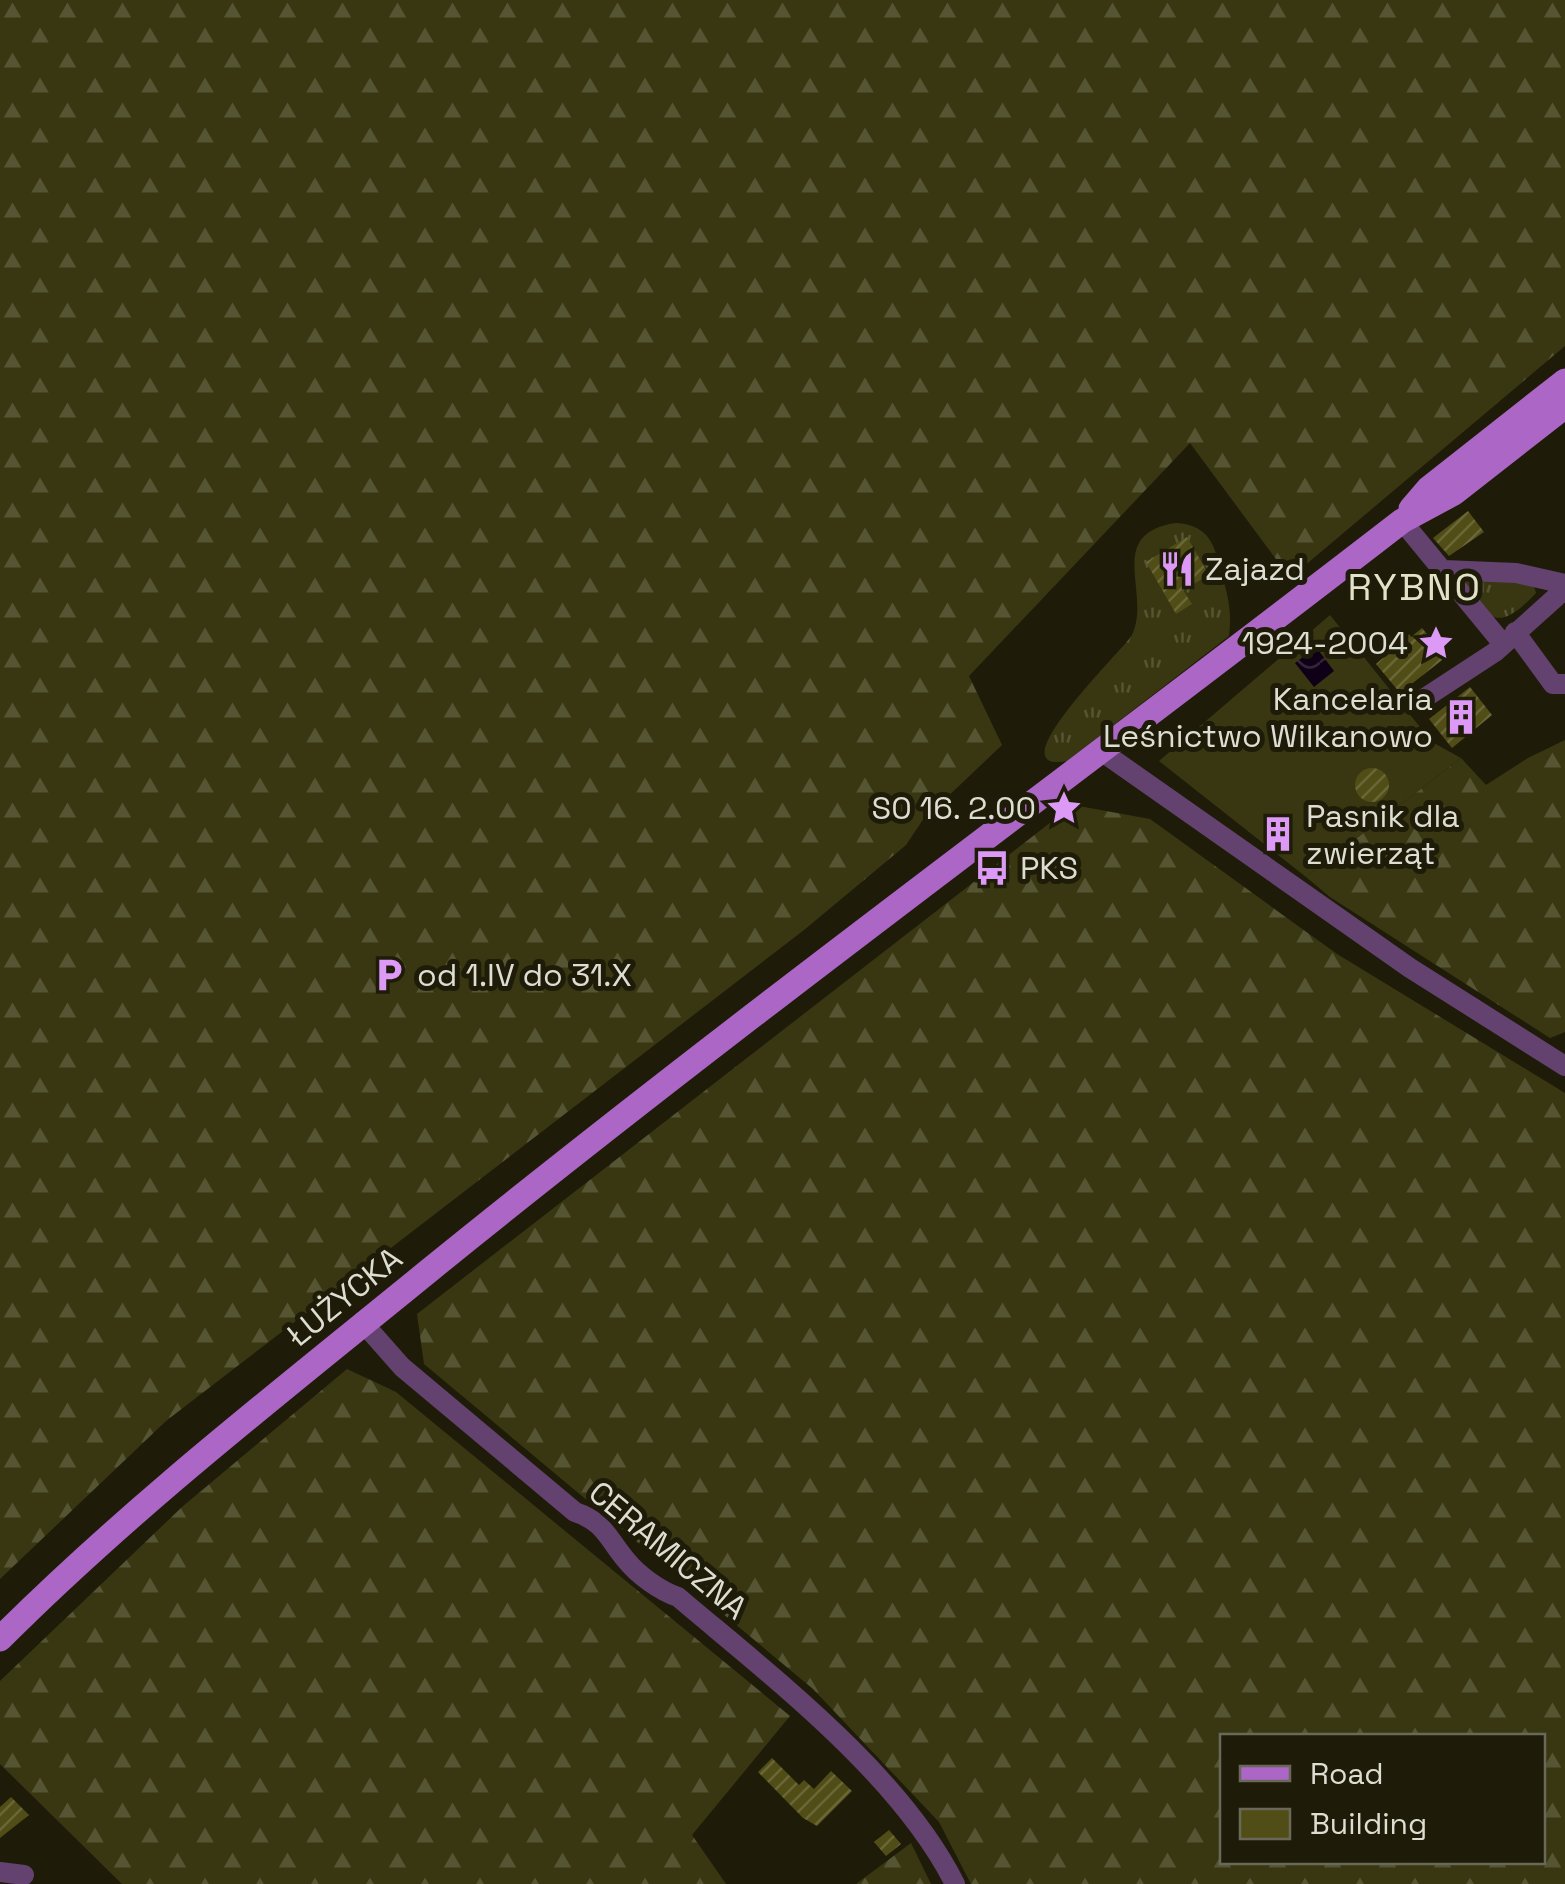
<svg xmlns="http://www.w3.org/2000/svg" width="1565" height="1884" font-family="'Space Grotesk',sans-serif">
<style>
.grass{fill:url(#grass-tufts)}
.forest{fill:url(#forest-firs);fill-rule:evenodd}
.garden{fill:#393711}
.water{fill:url(#water-waves)}
.building{fill:url(#building-hatch)}
.lines{fill:none;stroke-linecap:round;stroke-linejoin:round}
.minor{stroke:#634270;stroke-width:20}
.major{stroke:#ac66c5;stroke-width:25}
.labels{text-anchor:middle;dominant-baseline:central;stroke-width:10;stroke-linejoin:round;paint-order:stroke}
.poi-label{font-size:32px;fill:#ddddd1;stroke:#1e1c09;text-anchor:start}
.street-label{font-size:32px;fill:#ddddd1;stroke:#1e1c09}
.quarter-label{font-size:38px;letter-spacing:2.5px;fill:#e3e2c9;stroke:#1e1c09}
</style>
<defs>
<pattern id="grass-tufts" width="24" height="20" patternUnits="userSpaceOnUse" patternTransform="scale(2.5)"><rect width="24" height="20" fill="#393711"/><path d="M3 7l-1-3M5 7V3M7 7l1-3M15 17l-1-3M17 17v-4M19 17l1-3" fill="none" stroke="#555433"/></pattern>
<pattern id="forest-firs" width="22" height="20" patternUnits="userSpaceOnUse" patternTransform="scale(2.5)"><rect width="22" height="20" fill="#393711"/><path d="M5 1l3.5 6h-7zM16 11l3.5 6h-7z" fill="#555433"/></pattern>
<pattern id="water-waves" width="16" height="10" patternUnits="userSpaceOnUse" patternTransform="scale(2.5)"><rect width="16" height="10" fill="#0f0017"/><path d="M0 5q4-4 8 0t8 0" fill="none" stroke="#322538"/></pattern>
<pattern id="building-hatch" width="6" height="6" patternUnits="userSpaceOnUse" patternTransform="scale(2.5)"><rect width="6" height="6" fill="#514d16"/><path d="M-1 1l2-2M0 6l6-6M5 7l2-2" fill="none" stroke="#6a6637"/></pattern>
</defs>
<rect width="100%" height="100%" fill="#1e1c09"/>
<path class="grass" d="M1176 523C1208 525 1214 543 1221 571 1228 597 1232 609 1229 636L1067 761C993 775 1126 647 1132 635 1152 593 1104 534 1176 523Z
M1458 573 1532 581 1536 593C1492 640 1486 613 1458 573Z"/>
<path class="forest" d="M0 0H1565V346L1290 578 1190 443 969 676 1002 745 922 821 906 845 804 930 166 1421 0 1579Z
M1565 740V1032L1550 1038 1330 897 1306 877 1461 758 1486 785 1528 758Z
M1073 805 1150 819 1337 954 1565 1093V1884H971L939 1822 813 1689 424 1364 417 1314ZM1222 1736H1542V1862H1222Z
M347 1369 396 1392 790 1716 692 1835 726 1884H122L0 1764V1681L182 1507Z
M911 1843 931 1884H856Z"/>
<path class="garden" d="M1330 615 1432 742 1461 758 1306 877 1159 761Z"/>
<path class="water" d="M1316 647 1334 671 1314 687 1295 663Z"/>
<path class="building" d="M1468 511 1484 532 1449 556 1433 538Z
M1187 537 1209 575 1183 590 1192 604 1176 614 1146 562Z
M1422 628 1446 657 1400 693 1376 664 1409 634 1411 637Z
M1470 687 1492 715 1452 748 1429 719Z
M1355 785a17 17 0 1 1 34 0a17 17 0 1 1-34 0Z
M772 1758 799 1785 804 1780 814 1789 831 1771 852 1791 817 1826 803 1818 758 1772Z
M11 1797 29 1815 0 1838V1807Z
M889 1830 901 1844 886 1856 874 1842Z"/>
<g class="lines">
<path class="minor" d="M1402 521 1503 644
M1444 570 1516 573 1565 584
M1515 632 1553 684H1565
M1417 703 1495 652 1565 589
M1101 751 1410 968 1565 1066
M364 1324 402 1367 575 1512C605 1522 608 1539 626 1560 638 1575 660 1591 678 1597 771 1676 900 1774 955 1884
M0 1872 24 1875"/>
<path class="major" d="M1411 509 1429 488 1565 381
M0 1639C134 1505 284 1389 431 1269 748 1012 1079 771 1402 521L1454 493 1565 406"/>
</g>
<defs>
<symbol id="restaurant-bare" viewBox="-9 -9 18 18"><path d="M-5-6h1v4h1v-4h1v4h1v-4h1v5L-1.5 .5V6h-2V.5L-5-1ZM5-6V6H3V1.5H1.5Q1.5-4 5-6Z" fill="#dc99f5" stroke="#1e1c09" stroke-width="2.5" paint-order="stroke"/></symbol>
<symbol id="sight-bare" viewBox="-9 -9 18 18"><path d="M0-6L1.8-2.2L6-1.7L2.9 1.2L3.7 5.4L0 3.3L-3.7 5.4L-2.9 1.2L-6-1.7L-1.8-2.2Z" fill="#dc99f5" stroke="#1e1c09" stroke-width="2.5" paint-order="stroke"/></symbol>
<symbol id="building-bare" viewBox="-9 -9 18 18"><path d="M-4-6H4V6H1V3H-1V6H-4ZM-2.5-4.3h1.7v1.8h-1.7ZM.8-4.3h1.7v1.8H.8ZM-2.5-1h1.7V.8h-1.7ZM.8-1h1.7V.8H.8Z" fill="#dc99f5" stroke="#1e1c09" stroke-width="2.5" paint-order="stroke"/></symbol>
<symbol id="bus-bare" viewBox="-9 -9 18 18"><path d="M-5-6H5V4H4V6H2V4H-2V6H-4V4H-5ZM-3.5-4V0h7V-4ZM-3.5 1.2v1.5H-2V1.2ZM2 1.2v1.5H3.5V1.2Z" fill="#dc99f5" stroke="#1e1c09" stroke-width="2.5" paint-order="stroke"/></symbol>
<symbol id="parking-bare" viewBox="-9 -9 18 18"><path d="M-3.5-5.5H1a3.5 3.5 0 0 1 0 7H-1V5.5H-3.5ZM-1-3.4V-.6H.8a1.4 1.4 0 0 0 0-2.8Z" fill="#dc99f5" stroke="#1e1c09" stroke-width="2.5" paint-order="stroke"/></symbol>
</defs>
<g fill-rule="evenodd">
<use href="#restaurant-bare" x="1152" y="544" width="50" height="50"/>
<use href="#sight-bare" x="1411" y="618" width="50" height="50"/>
<use href="#building-bare" x="1436" y="692" width="50" height="50"/>
<use href="#sight-bare" x="1039" y="783" width="50" height="50"/>
<use href="#building-bare" x="1253" y="809" width="50" height="50"/>
<use href="#bus-bare" x="967" y="843" width="50" height="50"/>
<use href="#parking-bare" x="364" y="950" width="50" height="50"/>
</g>
<g class="labels">
<g class="poi-label">
<text x="1205" y="569">Zajazd</text>
<text x="1408" y="643" text-anchor="end">1924-2004</text>
<text x="1433" y="699" text-anchor="end">Kancelaria<tspan x="1433" dy="37">Leśnictwo Wilkanowo</tspan></text>
<text x="1036" y="808" text-anchor="end">S0 16. 2.00</text>
<text x="1306" y="816">Pasnik dla<tspan x="1306" dy="37">zwierząt</tspan></text>
<text x="1020" y="868">PKS</text>
<text x="417" y="975">od 1.IV do 31.X</text>
</g>
<g class="street-label">
<text transform="translate(344 1297) rotate(-39)">ŁUŻYCKA</text>
<text transform="translate(668 1550) rotate(40)">CERAMICZNA</text>
</g>
<g class="quarter-label">
<text x="1415" y="587">RYBNO</text>
</g>
</g>
<rect x="1220" y="1734" width="325" height="130" fill="#1e1c09" stroke="#6a6959" stroke-width="2.5"/>
<rect x="1240" y="1766" width="50" height="15" fill="#ac66c5" stroke="#6a6959" stroke-width="2.5"/>
<text x="1310" y="1784" font-size="30" fill="#ddddd1">Road</text>
<rect x="1240" y="1809" width="50" height="30" fill="#514d16" stroke="#6a6959" stroke-width="2.5"/>
<text x="1310" y="1834" font-size="30" fill="#ddddd1">Building</text>
</svg>
